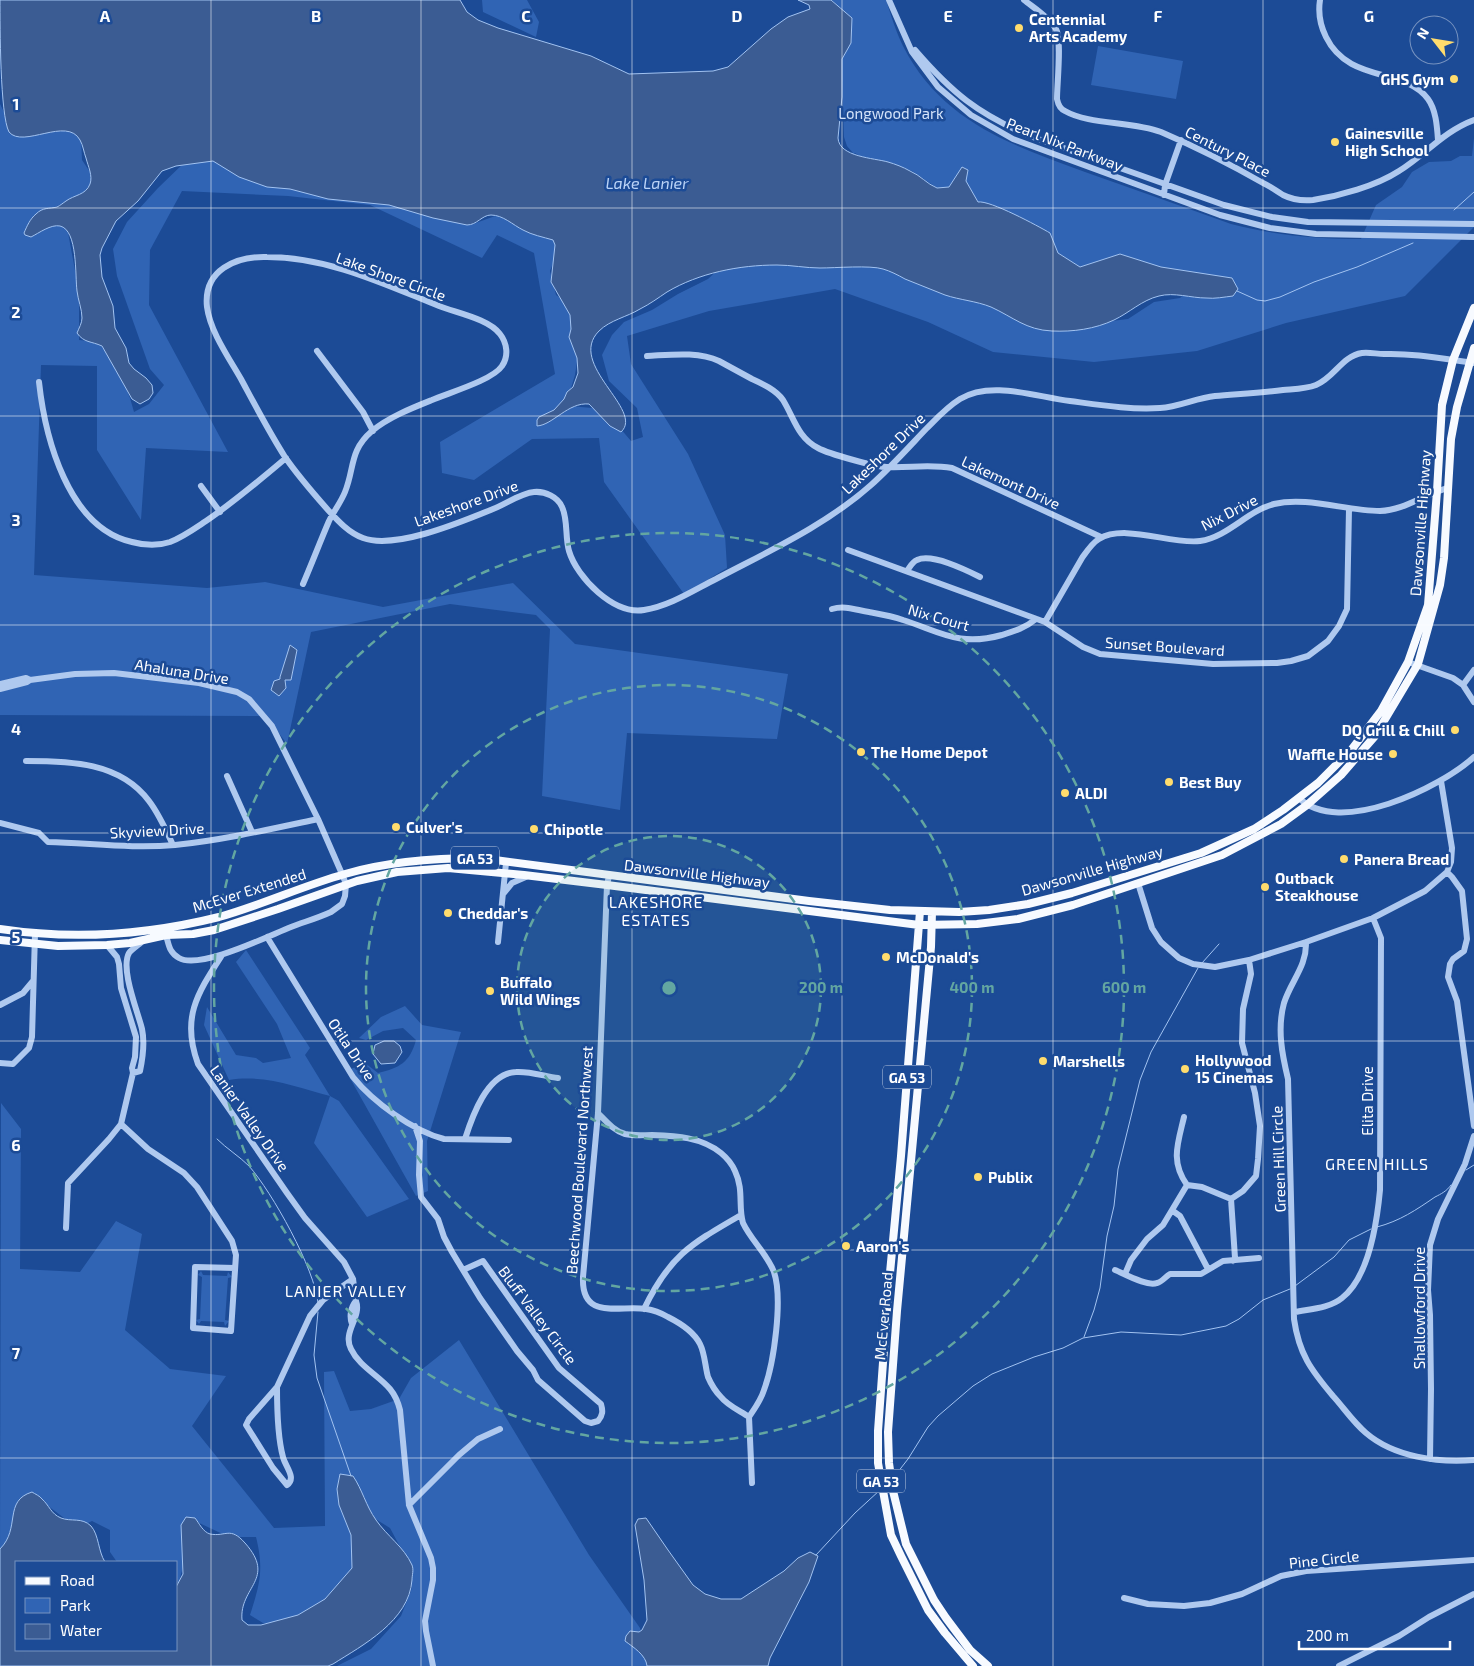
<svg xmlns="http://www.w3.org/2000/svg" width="1474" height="1666" font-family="'Exo 2',sans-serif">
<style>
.green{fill:#3064b4}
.water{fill:#3b5c93;stroke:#a2c3f1}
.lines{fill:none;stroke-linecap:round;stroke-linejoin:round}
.stream{stroke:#a2c3f1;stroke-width:1}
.minor{stroke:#afc9ef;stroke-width:6}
.major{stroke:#f7faff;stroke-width:8}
.grid{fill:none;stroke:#fff;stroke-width:1;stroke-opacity:0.55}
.ring{fill:none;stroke:#63a6a1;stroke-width:2.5;stroke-dasharray:9 6}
.poi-dot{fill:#ffdc6d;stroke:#1c4b96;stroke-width:2}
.labels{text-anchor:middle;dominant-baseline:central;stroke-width:5;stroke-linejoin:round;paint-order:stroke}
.shield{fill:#1c4b96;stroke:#bbc9e0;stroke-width:1}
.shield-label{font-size:14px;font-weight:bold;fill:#fff}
.poi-label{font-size:15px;font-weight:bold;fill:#fff;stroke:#1c4b96;text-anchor:start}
.park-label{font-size:15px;fill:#d6e5fb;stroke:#1c4b96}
.street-label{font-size:15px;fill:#fff;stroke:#1c4b96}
.water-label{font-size:16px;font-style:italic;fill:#bbd3f6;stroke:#1c4b96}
.neighbourhood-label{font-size:16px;letter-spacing:1px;fill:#fff;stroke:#1c4b96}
.grid-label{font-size:16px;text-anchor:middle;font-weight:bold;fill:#fff;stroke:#1c4b96;stroke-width:5;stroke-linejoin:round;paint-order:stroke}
.centre{fill:#63a6a1;stroke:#1c4b96;stroke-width:2.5}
.ring-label{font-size:15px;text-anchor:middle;font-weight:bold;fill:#63a6a1;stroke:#1c4b96;stroke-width:5;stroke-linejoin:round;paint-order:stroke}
</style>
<rect width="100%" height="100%" fill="#1c4b96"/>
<path class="green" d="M482 0H527L539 22 536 37 483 12Z
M832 0H886C891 15 896 32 903 46 941 121 1011 145 1085 172 1134 189 1183 207 1231 224 1274 235 1317 239 1361 239L1376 205 1402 187 1412 172 1429 162 1451 161 1460 156H1472L1474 138V227L1405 296 1286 323 1197 351 1094 362 993 352 928 322 835 289 709 311 627 336 631 364 688 454 725 535 727 568 684 594 604 482 599 438 532 439 474 480 442 473 440 442 555 374 534 253 497 235 482 258 370 205 288 196 182 191 150 250 149 305 228 452 146 448 141 520 97 450V366L41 365 34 575 207 588 265 582 383 607 513 583 575 644 788 674 777 739 627 733 620 810 542 796 550 629 536 615 450 604 311 632 287 744 266 716 0 715V104L5 114 65 123 81 138 82 160 94 178 84 196 46 210 48 225 67 227 79 292V340L98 342 118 368 130 398 134 412 149 404 164 385 150 369 117 276 113 249 127 222 158 188 187 160 210 156 473 224 498 215 562 240 550 271 556 295 580 311 578 355 575 375 568 398 570 406 592 408 614 421 631 441 643 437 637 408 609 381 602 355 612 335 624 322 652 310 678 294 708 279 729 259 845 258 909 271 1071 326 1128 319 1154 302 1180 298 1199 281 1120 254 1080 267 1058 253 1050 233 997 208 978 203 967 184 962 168 949 187 937 188 912 171 886 162 861 157 855 153 848 167 846 166 853 153 847 146 844 137 842 80V59L851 43 852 18Z
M1098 46 1183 61 1176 99 1091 85Z
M246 950 310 1048 305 1055 330 1096 339 1101 409 1199 367 1217 314 1143 330 1096C297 1087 264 1074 229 1080L204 1025 207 1007 236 1055 256 1058 263 1063 291 1058 277 1024 236 962Z
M405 1006 422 1025 461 1032 427 1141 428 1191 416 1196 346 1071 365 1063 378 1073C400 1068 410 1062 416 1040L403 1028 383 1031 366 1040 359 1038 381 1017Z
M1 1103 21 1129 20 1269 80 1272 116 1221 142 1234 125 1330 170 1369 226 1376 192 1426 274 1528 325 1526 324 1372 334 1371 350 1411 371 1409 399 1399 411 1378 459 1340 589 1555 640 1628 646 1653 647 1666H337L371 1649 401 1616 412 1588 406 1558 390 1528 369 1515 353 1570 322 1602 288 1624 263 1623 250 1615C260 1584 264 1569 256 1537H229L195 1521 179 1582 176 1584V1562H117L110 1552V1530L92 1521 79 1527 64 1518 30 1492 23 1503 17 1533 0 1554Z
M201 1271 203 1275 227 1276 228 1272 232 1277 228 1278 225 1320 229 1321 225 1326 224 1322 201 1321 199 1324 196 1320 200 1319 202 1277 198 1275Z"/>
<path class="water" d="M0 0H460L467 12 478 20 498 28 591 56 629 74 713 71 728 67 771 29 788 17 810 9 809 5 798 0H831L852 18 851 43 842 59V97L838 138C839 157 874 158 888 162 895 164 903 167 910 171 920 175 927 184 937 188L949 187 962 167 968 170 966 181 978 202C990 200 1038 226 1050 233L1058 253 1080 267 1120 254 1161 267 1232 278 1238 289 1233 296C1224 297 1215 299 1206 298 1191 298 1174 292 1159 296 1142 300 1129 313 1114 320 1095 329 1073 332 1052 331 1026 330 1013 317 991 307 976 301 960 300 945 295 932 290 918 284 905 279 898 275 890 271 883 269 870 265 836 268 820 268 806 268 791 265 777 265 739 265 699 273 667 292 658 298 650 304 640 309 627 317 610 320 599 331 566 364 645 410 621 432L610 426 589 404C568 402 553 425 537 426V420L539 417 554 410 564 399 567 392 573 387 578 373 577 358 569 337 571 329 570 315 551 282 555 245 553 240C543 237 532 235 523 230 513 225 503 215 491 215 482 215 477 225 467 225L433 218 389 205 328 199 290 189 267 187 239 177 213 161 176 166 162 171 138 201 116 221 102 248 100 255 102 277 113 306 115 328 126 348 129 363 134 369 146 378 152 385 153 393 149 399 140 404 132 399 102 346C91 341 84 343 77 333 79 328 82 323 82 318 82 309 78 300 77 291 75 276 78 230 60 226 51 224 39 233 31 237L25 235 24 233C27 226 30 219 36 214 43 207 49 209 57 207 61 205 63 203 66 201 74 195 86 195 90 184 93 176 88 166 86 158 84 153 83 145 80 140 67 116 23 149 9 132 0 115 0 26 0 0Z
M290 645 297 650 291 680H285L286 688 279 696 271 690 274 681 280 679V677Z
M384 1041H394L400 1046 402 1052 395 1063 381 1064 373 1054 375 1045Z
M340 1474 353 1476C362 1489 366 1506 376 1520 387 1536 404 1547 412 1565 414 1570 412 1575 412 1580 409 1621 363 1645 333 1664L328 1666H0V1549C21 1528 3 1501 32 1492 35 1494 40 1496 42 1499 49 1505 51 1514 61 1518 71 1522 82 1517 91 1526 99 1535 98 1551 105 1562H16V1650H176V1587L183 1574 181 1525 186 1517 195 1518C199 1523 203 1532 210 1534 226 1537 230 1526 245 1543 277 1579 239 1587 242 1620L248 1625H261L298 1615 325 1599 352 1568 351 1535 339 1505 337 1489Z
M646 1518 668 1550 693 1585 705 1594 721 1599H741L784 1571 798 1558 810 1552 818 1556 809 1582 770 1658 768 1666H647C646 1655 633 1647 625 1641L626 1636 630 1631 639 1632 642 1630 647 1620 644 1580 635 1525 638 1519Z"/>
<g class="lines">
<path class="stream" d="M1454 210 1474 192
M1237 291 1257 300 1265 301 1280 297 1314 282 1357 267 1413 243
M1202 963 1219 944
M217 1139C227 1149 239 1156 249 1166 272 1192 315 1269 318 1303
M1466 1170 1474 1165
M1377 1227C1400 1221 1416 1210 1435 1197 1441 1194 1447 1191 1451 1185
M1295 1286 1334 1257 1349 1240 1371 1229
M318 1312 314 1355 317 1378 351 1476
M1084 1337 1094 1310 1100 1288 1107 1236 1114 1206 1118 1169 1140 1080 1151 1052 1198 968
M894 1477 908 1459 928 1427 938 1416 973 1386 992 1374 1034 1357 1063 1348 1083 1338 1121 1332 1181 1335 1226 1326 1239 1319 1263 1300 1290 1289
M816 1555 855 1513 880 1490"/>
<path class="minor" d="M889 0 912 52 938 87 971 115 1013 139 1220 215 1270 228 1316 234 1474 237
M1024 0C1034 8 1049 17 1056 29 1062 39 1057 84 1057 99 1058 104 1060 109 1065 111 1089 125 1132 121 1161 132 1196 147 1230 164 1263 183 1270 186 1276 191 1283 195 1291 199 1303 201 1313 200 1339 196 1376 186 1399 171 1425 155 1444 131 1474 120
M1320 0C1318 13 1320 25 1326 37 1349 84 1405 67 1428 99 1436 110 1437 126 1438 140
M915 50C952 93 978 114 1030 136L1224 205 1272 217 1308 222 1474 224
M1164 195 1165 185 1181 140
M317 351 363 412 373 431
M647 356C669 355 698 351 719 361 730 367 741 373 752 379 763 384 776 390 783 400 794 418 798 438 818 448 829 454 876 467 887 467 909 468 930 464 952 468L1101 537
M39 382C45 437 68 528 132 542 143 545 158 546 170 542 183 537 194 529 206 521 234 502 260 480 286 458
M201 486 220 512
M848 550 1045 622 1083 647 1100 654 1213 664 1277 663 1291 661 1308 656 1328 641 1339 626 1347 609 1349 509
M907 571C910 567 912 562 917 560 932 553 966 570 980 577
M303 584C312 563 320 542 329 521 334 511 341 502 345 492 355 467 349 451 372 431 389 417 412 408 432 400 448 393 493 380 502 366 509 356 507 343 500 334 489 319 457 313 439 306 384 284 328 257 267 257 236 256 203 270 207 307 210 331 229 358 241 379 255 405 269 432 285 457 298 476 313 493 328 510 338 521 349 533 363 538 395 550 461 522 493 509 506 504 521 493 534 492 545 491 558 497 562 507 568 519 565 538 569 551 577 578 614 615 644 610 670 606 694 590 716 579 769 551 826 525 871 485 890 468 908 448 926 429 937 418 947 407 960 399 991 380 1036 397 1070 401 1100 405 1131 410 1160 408 1179 407 1196 398 1215 396 1238 394 1260 393 1283 390 1294 389 1306 389 1316 385 1334 378 1342 356 1362 353 1369 352 1377 354 1384 354 1415 353 1444 359 1474 363
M832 609C845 605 856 610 869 612 880 614 892 616 903 620 941 632 959 647 1002 635 1015 631 1025 628 1036 619
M1045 622 1082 558C1087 551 1092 543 1099 539 1125 523 1171 545 1200 541 1228 537 1247 511 1274 504 1307 496 1346 511 1380 511 1405 510 1424 494 1448 488
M1408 662 1453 678 1463 685 1474 702
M0 684 26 678 30 680 75 674 114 673 199 683 237 692 249 699 272 726 318 819 342 874 346 884 345 896 342 904 331 912C318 918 304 922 291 927 268 936 200 970 179 958 168 952 169 943 165 932
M1463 685 1474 670
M0 689 27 682 30 680
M26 761C70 761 120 762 149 801 159 814 166 830 173 845
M227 776 252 832
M1441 781 1452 848 1451 862 1447 872 1452 877 1462 891 1467 939 1464 951 1453 959 1450 964 1448 977 1457 1001 1474 1126
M1299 798C1339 837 1440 788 1474 757
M0 823 39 833 48 842C90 843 132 849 175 845 223 840 271 829 318 819
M609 876 607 885 598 1113 583 1277C581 1321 619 1305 646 1309 654 1310 661 1313 668 1317 680 1323 694 1332 700 1344 705 1354 705 1366 708 1377 711 1384 716 1392 721 1397 727 1405 740 1411 749 1417L752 1483
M1138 883 1152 928 1161 942 1179 958 1193 964 1215 967 1249 960 1306 942C1307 966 1291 981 1284 1003 1277 1029 1282 1054 1288 1079L1294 1319C1299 1354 1311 1370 1333 1396 1344 1408 1353 1422 1366 1433 1394 1457 1438 1463 1474 1460
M503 894 512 883 528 876
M1373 918 1425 891 1447 872
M267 937 353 1077C373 1102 413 1131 444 1139L509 1140
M498 942 506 863
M222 955C197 994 181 1018 198 1064L287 1193 305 1218 344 1262 353 1279 356 1301
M0 1005 23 993 33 981
M0 1063 13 1064 29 1048 32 1037 35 934
M133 1073 140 1071C143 1057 145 1043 142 1029 138 1012 120 969 129 953 132 949 140 944 144 940
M598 1113C606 1121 614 1131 625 1134 634 1136 643 1135 652 1135 677 1136 701 1137 721 1153 727 1158 732 1164 735 1171 744 1190 738 1206 743 1223 751 1240 767 1254 774 1272 783 1299 774 1363 764 1390 761 1400 755 1408 749 1417
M121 1124 148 1149 184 1173 197 1187 232 1241 236 1255 231 1331 193 1328 195 1267 235 1268
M415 1126 420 1141 419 1175 421 1197 438 1219 444 1237 452 1252 480 1298 517 1351 533 1370 538 1380 585 1421 591 1423 598 1421C603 1415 603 1411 601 1404L559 1368 483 1261 463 1270
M465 1139C472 1117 487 1073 516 1072 529 1071 544 1076 558 1078
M1187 1185 1202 1187 1231 1199 1235 1258 1233 1261
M1231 1199 1243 1191 1256 1176 1258 1159 1260 1126 1255 1093 1242 1043 1243 1009 1251 974 1249 960
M1173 1211 1180 1216 1208 1269
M66 1228 68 1183 109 1139 121 1124 133 1073 132 1068 135 1057 136 1037 121 988 119 964 117 957 107 945
M1115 1270C1125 1274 1147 1287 1157 1283 1162 1282 1165 1277 1170 1274H1201L1223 1261 1259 1258
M1125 1274 1131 1260 1147 1239 1163 1225 1187 1185C1170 1161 1178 1143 1184 1117
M644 1309C670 1255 691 1244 741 1215
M1295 1312C1310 1309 1330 1308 1342 1298 1369 1277 1377 1222 1380 1190L1381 938 1373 918 1306 942
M352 1324C349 1316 351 1307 356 1301 362 1317 342 1332 351 1349 359 1366 378 1375 390 1389 395 1395 398 1402 400 1410L409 1505 431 1558 433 1568V1580L425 1621 426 1631 433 1666
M277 1387C277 1405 278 1439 283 1457 285 1466 297 1478 287 1485L273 1468 246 1425 249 1419 277 1387 310 1316 323 1300 353 1279
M1430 1459 1431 1389 1430 1315 1428 1290 1430 1245 1438 1219 1465 1164 1474 1136
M409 1505 459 1455 478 1439 500 1429
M1124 1598 1148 1604 1184 1606 1210 1603 1242 1594 1281 1576 1306 1571 1474 1560
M1339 1666 1399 1636 1429 1617 1474 1594"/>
<path class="major" d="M920 911 901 1156 888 1294 878 1431V1463L891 1535 901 1556 928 1610 945 1633 973 1666
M932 912 931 947 897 1311 888 1432 889 1463 893 1491 906 1544 934 1600 946 1618 970 1650 988 1666
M0 929C73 940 147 935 219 917 262 905 302 886 345 874 389 861 434 858 480 858L809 901 890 910 959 912 989 910 1028 904 1072 893 1201 853 1254 829 1283 810 1318 783 1352 749 1381 711 1408 662 1428 605 1437 491 1442 405 1453 360 1474 308
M0 940 58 946 107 945 130 943 166 935 193 934 214 930 278 909 357 881 397 872 448 868 524 875 607 885 919 925 977 924 1018 919 1073 905 1222 855 1281 824 1307 805 1341 775 1375 736 1418 664 1440 585 1444 558 1451 439 1457 407 1474 348"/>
</g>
<path class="grid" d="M211 0V1666M421 0V1666M632 0V1666M842 0V1666M1053 0V1666M1263 0V1666M0 208H1474M0 416H1474M0 625H1474M0 833H1474M0 1041H1474M0 1250H1474M0 1458H1474"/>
<circle cx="669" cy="988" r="152" fill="#63a6a1" fill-opacity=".12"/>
<g class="ring">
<circle cx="669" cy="988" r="152"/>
<circle cx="669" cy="988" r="303"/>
<circle cx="669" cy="988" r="455"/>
</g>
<g class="poi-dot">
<circle cx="1019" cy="28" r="5"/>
<circle cx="1454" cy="79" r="5"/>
<circle cx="1335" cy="142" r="5"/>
<circle cx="1455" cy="730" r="5"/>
<circle cx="861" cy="752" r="5"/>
<circle cx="1393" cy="754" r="5"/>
<circle cx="1169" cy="782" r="5"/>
<circle cx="1065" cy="793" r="5"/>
<circle cx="396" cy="827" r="5"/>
<circle cx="534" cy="829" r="5"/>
<circle cx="1344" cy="859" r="5"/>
<circle cx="1265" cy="887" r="5"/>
<circle cx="448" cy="913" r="5"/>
<circle cx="886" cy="957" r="5"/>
<circle cx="490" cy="991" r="5"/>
<circle cx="1043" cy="1061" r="5"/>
<circle cx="1185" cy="1069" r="5"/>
<circle cx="978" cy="1177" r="5"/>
<circle cx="846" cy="1246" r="5"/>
</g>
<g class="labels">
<g class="shield">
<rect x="451" y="846.5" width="48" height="23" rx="4"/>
<rect x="883" y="1065.5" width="48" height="23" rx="4"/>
<rect x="857" y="1469.5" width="48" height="23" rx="4"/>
</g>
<g class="shield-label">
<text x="475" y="858">GA 53</text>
<text x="907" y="1077">GA 53</text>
<text x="881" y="1481">GA 53</text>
</g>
<g class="poi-label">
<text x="1029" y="19">Centennial<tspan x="1029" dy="17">Arts Academy</tspan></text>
<text x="1444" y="79" text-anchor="end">GHS Gym</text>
<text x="1345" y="133">Gainesville<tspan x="1345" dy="17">High School</tspan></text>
<text x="1445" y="730" text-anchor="end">DQ Grill &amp; Chill</text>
<text x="871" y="752">The Home Depot</text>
<text x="1383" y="754" text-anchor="end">Waffle House</text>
<text x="1179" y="782">Best Buy</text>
<text x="1075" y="793">ALDI</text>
<text x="406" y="827">Culver's</text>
<text x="544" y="829">Chipotle</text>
<text x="1354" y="859">Panera Bread</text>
<text x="1275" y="878">Outback<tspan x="1275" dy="17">Steakhouse</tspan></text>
<text x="458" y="913">Cheddar's</text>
<text x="896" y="957">McDonald's</text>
<text x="500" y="982">Buffalo<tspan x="500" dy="17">Wild Wings</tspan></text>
<text x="1195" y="1060">Hollywood<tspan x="1195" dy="17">15 Cinemas</tspan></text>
<text x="1053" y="1061">Marshells</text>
<text x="988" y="1177">Publix</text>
<text x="856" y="1246">Aaron's</text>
</g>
<g class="park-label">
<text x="891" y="113">Longwood Park</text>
</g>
<g class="street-label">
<text transform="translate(1065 144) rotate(21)">Pearl Nix Parkway</text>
<text transform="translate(1228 151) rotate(27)">Century Place</text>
<text transform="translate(391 276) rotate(20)">Lake Shore Circle</text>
<text transform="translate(883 453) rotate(-44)">Lakeshore Drive</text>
<text transform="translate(1011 482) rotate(25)">Lakemont Drive</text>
<text transform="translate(466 503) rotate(-20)">Lakeshore Drive</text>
<text transform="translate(1229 512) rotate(-27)">Nix Drive</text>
<text transform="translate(1420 523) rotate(-86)">Dawsonville Highway</text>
<text transform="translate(939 617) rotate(16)">Nix Court</text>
<text transform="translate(1165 646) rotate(4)">Sunset Boulevard</text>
<text transform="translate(182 671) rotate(9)">Ahaluna Drive</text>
<text transform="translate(157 830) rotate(-3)">Skyview Drive</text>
<text transform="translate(1092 870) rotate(-16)">Dawsonville Highway</text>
<text transform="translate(697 873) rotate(7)">Dawsonville Highway</text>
<text transform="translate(249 890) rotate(-17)">McEver Extended</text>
<text transform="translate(352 1049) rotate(56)">Otila Drive</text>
<text transform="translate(1367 1101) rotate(-90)">Elita Drive</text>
<text transform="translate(250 1118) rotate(55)">Lanier Valley Drive</text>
<text transform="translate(1278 1159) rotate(-92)">Green Hill Circle</text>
<text transform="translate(579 1160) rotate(-86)">Beechwood Boulevard Northwest</text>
<text transform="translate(1419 1308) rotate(-90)">Shallowford Drive</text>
<text transform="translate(538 1315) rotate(53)">Bluff Valley Circle</text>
<text transform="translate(883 1316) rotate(-85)">McEver Road</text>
<text transform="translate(1324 1559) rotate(-6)">Pine Circle</text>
</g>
<g class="water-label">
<text x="647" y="182">Lake Lanier</text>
</g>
<g class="neighbourhood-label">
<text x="656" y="901">LAKESHORE<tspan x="656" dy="18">ESTATES</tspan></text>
<text x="1377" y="1163">GREEN HILLS</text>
<text x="346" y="1290">LANIER VALLEY</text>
</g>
</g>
<g class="grid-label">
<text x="105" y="22">A</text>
<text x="316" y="22">B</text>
<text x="526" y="22">C</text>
<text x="737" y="22">D</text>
<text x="948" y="22">E</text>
<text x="1158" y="22">F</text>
<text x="1369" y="22">G</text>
<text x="16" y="110">1</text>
<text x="16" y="318">2</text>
<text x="16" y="526">3</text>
<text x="16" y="735">4</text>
<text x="16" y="943">5</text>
<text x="16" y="1151">6</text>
<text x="16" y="1359">7</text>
</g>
<circle cx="669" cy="988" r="8" class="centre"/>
<g class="ring-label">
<text x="821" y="993">200 m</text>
<text x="972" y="993">400 m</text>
<text x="1124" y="993">600 m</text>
</g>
<rect x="15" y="1561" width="162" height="90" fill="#1c4b96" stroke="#7793c0"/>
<rect x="25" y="1577" width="25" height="8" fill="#f7faff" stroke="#7793c0"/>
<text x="60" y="1586" font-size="15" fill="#ffffff">Road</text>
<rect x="25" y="1598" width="25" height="15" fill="#3064b4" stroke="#7793c0"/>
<text x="60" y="1611" font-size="15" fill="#ffffff">Park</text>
<rect x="25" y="1624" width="25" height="15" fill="#3b5c93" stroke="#7793c0"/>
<text x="60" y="1636" font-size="15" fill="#ffffff">Water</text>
<g transform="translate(1434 40) rotate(301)"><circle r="24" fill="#1c4b96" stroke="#7793c0"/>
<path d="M0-4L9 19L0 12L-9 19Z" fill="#ffdc6d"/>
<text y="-8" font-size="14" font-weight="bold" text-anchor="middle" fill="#ffffff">N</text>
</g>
<path d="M1299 1641v8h151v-8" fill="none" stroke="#ffffff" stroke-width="2.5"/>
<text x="1306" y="1641" font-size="15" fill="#ffffff" stroke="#1c4b96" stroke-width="4" paint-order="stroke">200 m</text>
</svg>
